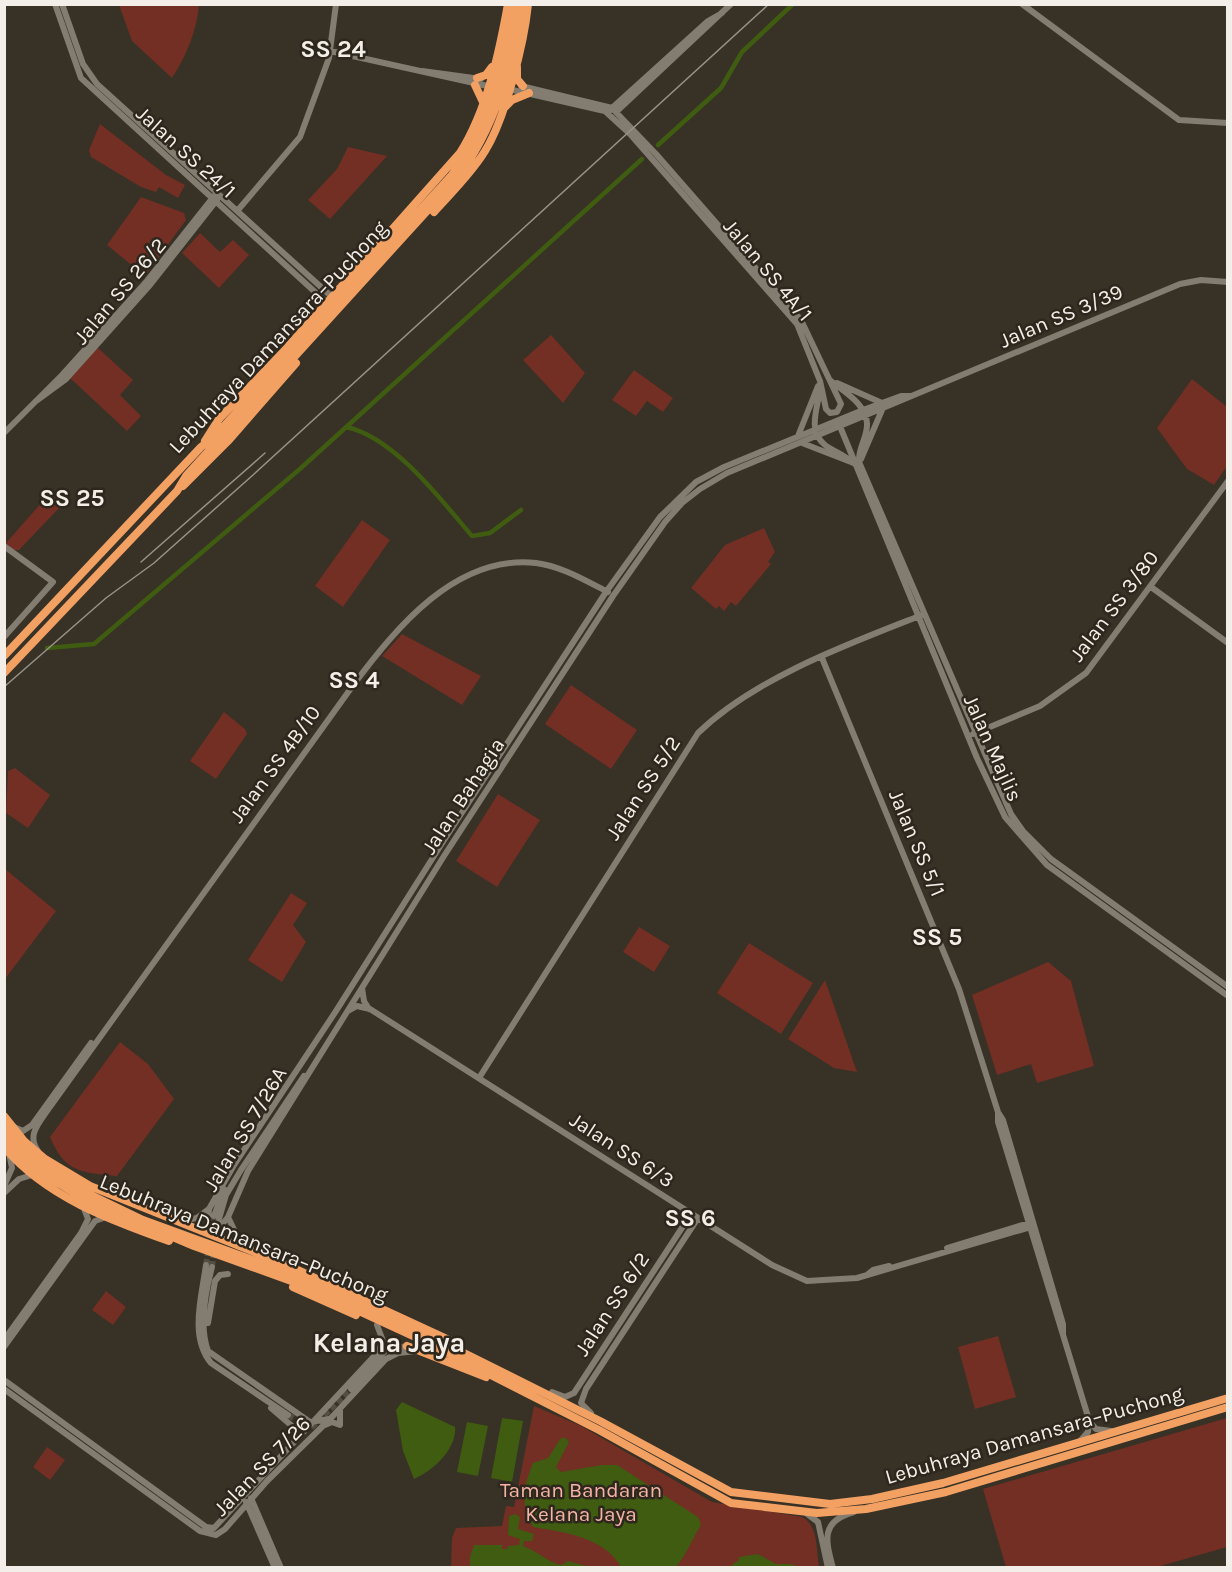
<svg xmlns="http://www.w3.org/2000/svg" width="1232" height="1572" font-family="Karla,sans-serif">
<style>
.green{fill:#732f23}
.water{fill:#3f5c10}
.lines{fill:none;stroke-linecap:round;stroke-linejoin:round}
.canal{stroke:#3f5c10;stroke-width:4.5}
.secondary-tunnel{stroke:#534e43;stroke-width:6;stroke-dasharray:6 3;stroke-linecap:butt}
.secondary{stroke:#837c70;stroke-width:6}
.highway{stroke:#f3a063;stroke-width:8}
.tram{stroke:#979289;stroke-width:1.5}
.labels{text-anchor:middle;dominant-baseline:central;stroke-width:5;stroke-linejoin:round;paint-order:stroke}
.street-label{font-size:21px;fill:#f3efe8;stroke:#2d271d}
.park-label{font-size:21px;fill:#f6b3a6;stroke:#2d271d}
.quarter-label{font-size:24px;font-weight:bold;fill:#f3efe8;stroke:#2d271d}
.district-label{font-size:27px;font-weight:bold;fill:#f3efe8;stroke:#2d271d}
</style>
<rect width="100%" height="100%" fill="#373126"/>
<path class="green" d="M119 5H199C197 30 186 57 172 78L132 41Z
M100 124 166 175 185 185 178 198 159 187 156 192 141 187 91 157 89 150Z
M348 147 387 156 330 219 308 200 337 169Z
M141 197 184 213 186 220 145 276 107 245Z
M200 233 220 252 233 240 249 255 219 288 182 253Z
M551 335 585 373 563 403 523 360Z
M97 347 133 380 120 395 141 416 127 431 70 378Z
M634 370 673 398 663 412 647 401 636 416 612 400Z
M1192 379 1227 407V466L1214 485 1187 469 1157 428Z
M56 492 62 498 63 504 19 550H13L6 543 50 493Z
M362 520 390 540 343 607 315 586Z
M764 528 775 552 768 562 771 564 736 606 731 602 724 611 719 606 716 609 691 588 725 545Z
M402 634 481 676 462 705 382 656Z
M571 685 637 730 611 769 545 724Z
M224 712 245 729 247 734 216 779 190 761Z
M15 768 50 795 28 828 6 813 8 771Z
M498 794 540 820 497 887 456 861Z
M5 869 56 911 5 979Z
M291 893 307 903 293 925 306 942 282 982 248 960Z
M639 927 670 946 654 972 623 952Z
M749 943 813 983 781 1034 717 993Z
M1048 962 1071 981 1094 1066 1037 1083 1031 1064 997 1075 972 995Z
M825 980 857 1072 834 1068 788 1039Z
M120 1042 148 1064 174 1099 117 1176C82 1173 64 1172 50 1137Z
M106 1291 126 1307 113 1325 92 1310Z
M998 1336 1016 1397 975 1409 958 1347Z
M534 1406 581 1426 712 1502 802 1517C819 1526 816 1550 819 1567L451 1568 452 1538 456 1528 502 1526 506 1506 514 1507Z
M1227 1418V1547L1157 1567H1006L983 1489Z
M47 1447 65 1460 50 1480 33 1467Z"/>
<path class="water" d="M402 1402 455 1427C457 1449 433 1471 414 1479L403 1451 396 1410Z
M502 1418 523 1421 512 1482 491 1478Z
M467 1422 488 1426 478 1476 457 1472Z
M561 1438H566L569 1442 556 1467 561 1472 602 1465H617L698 1517 701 1525C692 1539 687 1554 676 1567H621C604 1537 564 1532 533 1527 520 1504 523 1487 533 1463L548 1458Z
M515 1514 520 1517 518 1529 534 1534 532 1541H524L523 1546C538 1551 547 1562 561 1565L568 1561 590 1567H470V1557L474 1545H502V1549H507L508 1546 519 1545 520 1539 508 1535 509 1516Z
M758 1554 776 1564H790L800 1567H729L739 1560V1557Z"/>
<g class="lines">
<path class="canal" d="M658 145 721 88 742 52 793 4
M346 427C394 437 441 500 472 536L490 533 521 510
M47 648 94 644 301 468 642 159"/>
<path class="secondary-tunnel" d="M206 1265 214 1216
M212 1267 214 1249
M288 1415 311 1428 351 1389"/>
<path class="secondary" d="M55 4 81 78 327 303
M62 4 83 64 97 84 332 297
M1022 4 1179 120 1228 123
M330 51 492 87
M422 71 481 79
M521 86 612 108 656 154 801 320 841 404 837 412 830 413 826 409 820 381 797 324 630 134 606 112
M508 89 609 112
M612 108 708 21 722 13
M616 112 731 4
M238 210 300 137 329 58 336 4
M831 381C844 392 868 405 867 425 867 438 858 448 859 462L1011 814 1023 831 1051 859 1228 987
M837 383 882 403
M820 387C819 406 806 430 825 445 834 452 844 454 853 463
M36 401 66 379 150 285 217 200
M839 424 977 758 1005 817 1047 865 1228 996
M4 433 62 375 146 282 214 196
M798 436 818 386
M802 443 851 462
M861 459 882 410
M4 546 53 582 4 637
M1151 587 1228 643
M822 658 959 989 998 1112 1003 1120 1063 1324V1334
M973 734 1040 706 1086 673 1228 481
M362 988 364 1001 369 1009
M348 1011 357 1006 370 1009 772 1265 807 1281 857 1278 1034 1226
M479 1078 698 733C755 678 848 644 922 615
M998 1112V1122L1089 1420 1088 1432 1080 1441
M14 1127 23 1131 32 1125 91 1043
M38 1151C27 1136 38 1124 47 1111L354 684C396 628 456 554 536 563 561 566 586 581 608 592
M4 1186 12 1168 9 1153
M4 1193 19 1179 32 1175
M209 1210 208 1221 214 1227H220L228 1217
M214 1216 224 1189
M219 1219 226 1195 241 1170 304 1076
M180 1221 197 1218 209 1209 234 1165 336 1011 446 837 606 592 660 517 696 482 724 467 863 410 901 396H909
M252 1248 237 1236 228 1217 248 1171 444 856 613 596 665 522 682 503 700 489 727 473 1180 284 1201 280 1228 282
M947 1248 1029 1223
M206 1265C202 1295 189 1337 211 1363L288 1415
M212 1267C205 1293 199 1326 208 1351L310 1422 329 1419
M868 1274 873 1270 889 1266
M208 1323 215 1281 220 1275 228 1274
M4 1340 81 1233 88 1219 83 1206
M4 1347 95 1221 106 1217
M4 1380 206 1527 214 1528 378 1352 383 1341 377 1325
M4 1389 200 1531 216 1535 225 1529 267 1481 332 1417 386 1359 398 1353 417 1351
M351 1389 386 1350 407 1346
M552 1392 565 1397 574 1393 691 1214
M271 1408 292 1426 297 1439
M591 1413 581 1403 586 1389 698 1218
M1089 1421 1096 1429 1111 1431
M325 1425 332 1422 340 1425V1409
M251 1498 281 1568
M246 1502 275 1568
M806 1513 818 1522 828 1568
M833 1568C825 1539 821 1521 854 1512"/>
<path class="highway" d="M517 67V79L523 86
M477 78 486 75 492 67
M475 85 483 102
M503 109 512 100 529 93
M434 212C451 193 471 174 485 151 505 119 524 44 528 4
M205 441 219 419 286 349 460 153C487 110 499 54 508 4
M183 486 228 441 296 363
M4 656 201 447 216 435 452 175C489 125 505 65 515 4
M4 673 177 491 186 476 456 179C495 129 512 67 521 4
M4 1116 24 1141 45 1159 90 1186 289 1266 451 1341
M4 1128 34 1160 89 1194 143 1220 307 1280 462 1352 600 1421 731 1492 830 1504 872 1499 943 1483 1228 1398
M4 1138 30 1166 88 1201 194 1246 305 1286 422 1340 599 1430 731 1503 817 1513 866 1509 946 1492 1228 1407
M4 1147C46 1197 110 1220 169 1241
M293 1287 356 1315
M407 1346 486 1377"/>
<path class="tram" d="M141 562 265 453
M4 687 106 598 154 563 253 475 769 4"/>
</g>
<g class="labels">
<g class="street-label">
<text transform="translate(186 152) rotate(42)">Jalan SS 24/1</text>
<text transform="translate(768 270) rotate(50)">Jalan SS 4A/1</text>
<text transform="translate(120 291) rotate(-50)">Jalan SS 26/2</text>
<text transform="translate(1061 316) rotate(-23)">Jalan SS 3/39</text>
<text transform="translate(278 337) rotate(-47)">Lebuhraya Damansara–Puchong</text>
<text transform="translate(1114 606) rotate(-53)">Jalan SS 3/80</text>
<text transform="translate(993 748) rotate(66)">Jalan Majlis</text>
<text transform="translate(275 764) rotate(-54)">Jalan SS 4B/10</text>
<text transform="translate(643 788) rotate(-57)">Jalan SS 5/2</text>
<text transform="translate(463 796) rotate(-57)">Jalan Bahagia</text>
<text transform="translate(917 843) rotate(67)">Jalan SS 5/1</text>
<text transform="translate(245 1129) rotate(-59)">Jalan SS 7/26A</text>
<text transform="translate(622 1150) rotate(33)">Jalan SS 6/3</text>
<text transform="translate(244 1238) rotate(22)">Lebuhraya Damansara–Puchong</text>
<text transform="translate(612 1304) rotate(-57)">Jalan SS 6/2</text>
<text transform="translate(1034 1435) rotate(-16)">Lebuhraya Damansara–Puchong</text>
<text transform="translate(262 1466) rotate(-46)">Jalan SS 7/26</text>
</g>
<g class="park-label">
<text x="581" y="1490">Taman Bandaran<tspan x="581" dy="24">Kelana Jaya</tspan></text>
</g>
<g class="quarter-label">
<text x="333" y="49">SS 24</text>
<text x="72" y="498">SS 25</text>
<text x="354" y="680">SS 4</text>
<text x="937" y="937">SS 5</text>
<text x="690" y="1218">SS 6</text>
</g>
<g class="district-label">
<text x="389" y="1343">Kelana Jaya</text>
</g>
</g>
<rect width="1232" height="1572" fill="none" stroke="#f3efe8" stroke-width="12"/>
</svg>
